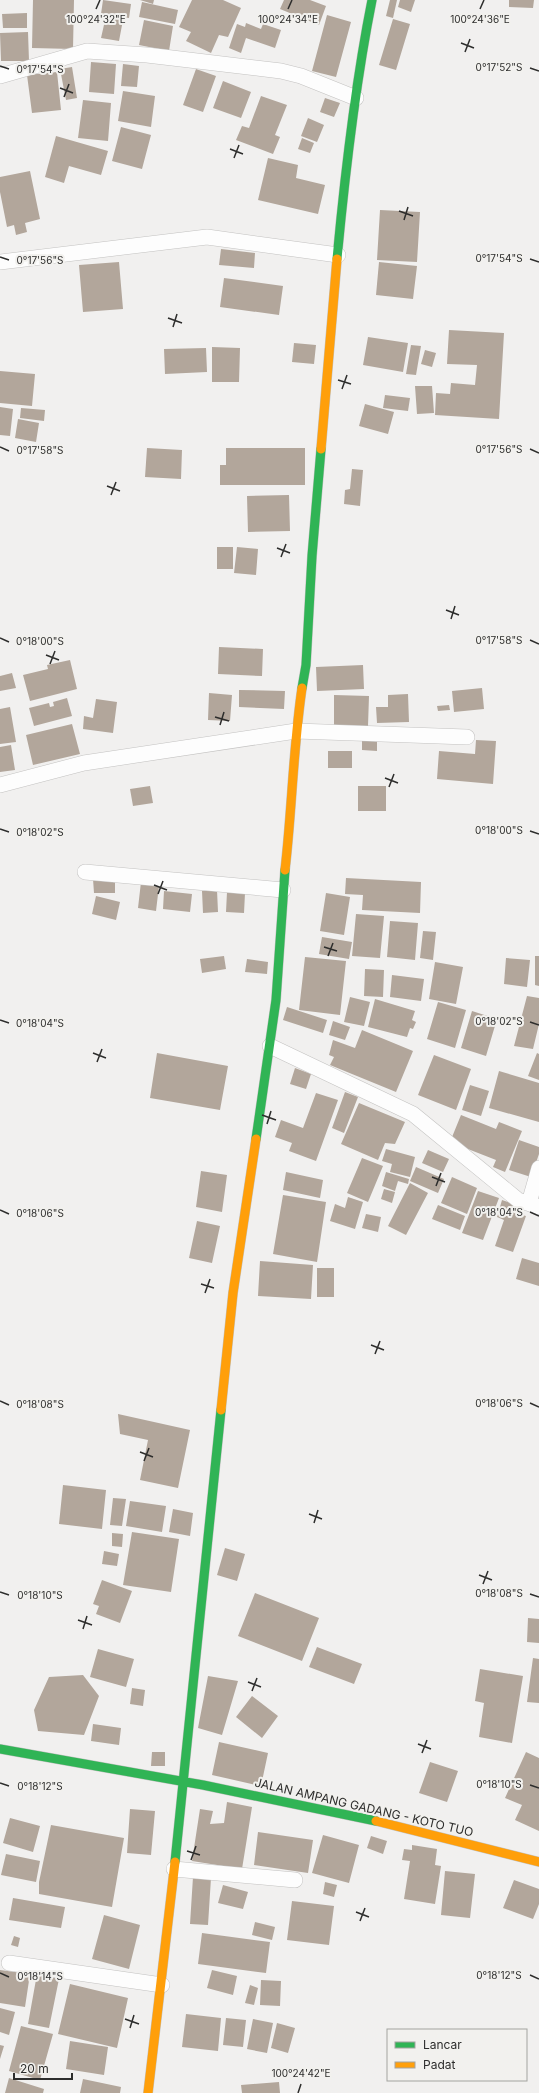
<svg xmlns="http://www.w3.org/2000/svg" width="539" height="2093" font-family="Inter,sans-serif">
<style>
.building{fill:#b2a69b}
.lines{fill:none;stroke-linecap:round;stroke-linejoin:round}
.street-casing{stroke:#c3c2c1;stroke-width:16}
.fast-casing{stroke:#c3c2c1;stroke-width:10}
.slow-casing{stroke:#c3c2c1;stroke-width:10}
.street{stroke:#fdfdfd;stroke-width:15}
.fast{stroke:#30b455;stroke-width:9}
.slow{stroke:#ff9f0a;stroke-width:9}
.ticks{fill:none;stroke:#2d2d2c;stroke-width:1.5}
.labels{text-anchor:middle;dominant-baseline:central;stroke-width:4;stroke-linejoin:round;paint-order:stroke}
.street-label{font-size:12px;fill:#2d2d2c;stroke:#f2f1ee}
.ticks-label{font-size:10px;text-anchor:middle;fill:#2d2d2c;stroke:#f2f1ee;stroke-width:4;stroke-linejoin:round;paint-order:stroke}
</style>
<rect width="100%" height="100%" fill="#f1f0ef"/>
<path class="building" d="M33 0H74L73 49 32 48Z
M103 0 131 4 129 18 101 14Z
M140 0H154L153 4Z
M192 0H223L241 8 228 37 219 35 211 53 186 41 191 32 179 27Z
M284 0H310L326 6 319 25 280 9Z
M390 0H397L393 18 386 16Z
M400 0H415L411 12 398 7Z
M509 0H534L533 8 509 7Z
M142 2 178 10 175 24 139 17Z
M27 13V28H3L2 14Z
M327 15 351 22 336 77 312 71Z
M106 16 123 20 119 41 101 38Z
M393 19 410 24 396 70 379 65Z
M144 20 173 26 169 51 139 45Z
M246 23 261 29 263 24 281 30 275 48 246 38 241 53 229 48 237 24 245 27Z
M28 32 29 61H1L0 33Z
M91 62 116 64 114 94 89 92Z
M123 64 139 66 137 87 121 86Z
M72 67 77 98 66 100 60 69Z
M196 69 216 76 203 112 183 105Z
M57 72 61 110 32 113 27 75Z
M223 81 251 92 241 118 213 108Z
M123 91 155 96 151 127 118 121Z
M261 96 287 105 275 135 280 137 273 154 236 140 242 126 249 128Z
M325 98 340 103 334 117 320 112Z
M83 100 111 103 108 141 78 138Z
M308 118 324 125 317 142 301 136Z
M121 127 151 135 142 169 112 161Z
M56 136 108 151 101 175 69 166 64 183 45 177Z
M302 138 314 143 310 153 298 149Z
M268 158 298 165 296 178 325 185 318 214 258 200Z
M30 171 40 219 25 223 27 232 16 235 14 225 7 227 0 192V177Z
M380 210 420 212 417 262 377 260Z
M221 249 255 253 254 268 219 265Z
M119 262 123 309 83 312 79 265Z
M379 262 417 266 413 299 376 295Z
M224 278 283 286 279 315 220 307Z
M449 330 504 333 499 419 435 415 436 393 450 394 451 383 475 385 477 365 447 364Z
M368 337 408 343 403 372 363 365Z
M294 343 316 345 314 364 292 362Z
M411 345 421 346 416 375 406 374Z
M212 347 240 348 239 382H212Z
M206 348 207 372 165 374 164 349Z
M425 350 436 353 432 367 421 364Z
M0 371 35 374 32 406 0 403Z
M415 386H432L434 413 417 414Z
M385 395 410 398 408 411 383 408Z
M365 404 394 412 388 434 359 426Z
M0 407 13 409 10 436 0 435Z
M21 408 45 410 44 421 20 418Z
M18 419 39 423 36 442 15 438Z
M147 448 182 450 181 479 145 477Z
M226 448H305V485H220V465H226Z
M352 469 363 470 360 506 344 504 345 490 350 489Z
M289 495 290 531 248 532 247 496Z
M217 547H233V569H217Z
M237 547 258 549 256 575 234 573Z
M219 647 263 649 262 676 218 674Z
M70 660 77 689 30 701 23 675 48 669 47 665Z
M363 665 364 689 317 691 316 667Z
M12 673 16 688 0 691V676Z
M482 688 484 709 454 712 452 691Z
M239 690 285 691 284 709 239 707Z
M209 693 232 695 230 721 208 720Z
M408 694 409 722 377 723 376 707H388V695Z
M334 695 369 696 368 726H334Z
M67 698 72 716 34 726 29 708 49 703 50 707 54 706 53 702Z
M96 699 117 702 113 733 83 729 84 716 93 718Z
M449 705 450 710 438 711 437 706Z
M10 707 16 742 0 744V709Z
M72 724 80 754 33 765 26 735Z
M362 738H377V751L362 750Z
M476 740 496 741 493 784 437 779 439 751 475 754Z
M11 745 15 770 0 772V747Z
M328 751H352V768H328Z
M150 786 153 803 133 806 130 789Z
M358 786H386V811H358Z
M346 878 421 882 420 913 362 910 363 895 345 894Z
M93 879H115V893H94Z
M141 882 159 886 156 911 138 908Z
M217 890 218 912 203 913 202 891Z
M164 891 192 894 190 912 163 909Z
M227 892 245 893 244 913 226 912Z
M326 893 350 897 344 935 320 931Z
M96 896 120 902 116 920 92 914Z
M356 914 384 916 380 958 352 956Z
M390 921 418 923 415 960 387 957Z
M423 931 436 932 433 960 420 958Z
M322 937 352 942 349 959 319 954Z
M224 956 226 969 202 973 200 959Z
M535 956H539V986L535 985Z
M305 957 346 961 340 1015 299 1010Z
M506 958 530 960 527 987 504 984Z
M247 959 268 962 267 974 245 972Z
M435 962 463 967 456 1004 429 999Z
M365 969 384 970 383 997 364 996Z
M392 975 424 979 421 1001 390 997Z
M527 996 539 998V1024L533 1049 514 1046Z
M350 997 370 1002 364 1026 344 1022Z
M375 999 415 1011 412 1020 416 1022 413 1029 410 1028 407 1037 368 1027Z
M438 1002 466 1010 455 1048 427 1039Z
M287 1007 327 1020 323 1033 283 1020Z
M472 1011 497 1019 486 1056 461 1048Z
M333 1021 350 1027 345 1040 329 1035Z
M362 1030 413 1051 396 1092 330 1065 334 1057 329 1055 333 1040 355 1048Z
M157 1053 228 1066 220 1110 150 1098Z
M537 1053 539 1054V1080L528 1076Z
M434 1055 471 1069 456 1110 418 1095Z
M295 1068 311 1074 306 1089 290 1084Z
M499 1071 539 1083V1122L489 1108Z
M470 1085 489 1091 481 1116 462 1110Z
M345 1092 358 1097 344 1133 332 1128Z
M316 1093 338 1100 316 1161 289 1151 292 1143 275 1137 281 1120 303 1128Z
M359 1103 405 1122 395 1144 385 1143 378 1160 341 1144Z
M461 1115 496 1129 499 1122 522 1131 505 1172 493 1167 496 1160 450 1142Z
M519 1140 539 1147V1154L531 1177 509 1170Z
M386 1149 415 1157 410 1177 390 1172 392 1164 382 1161Z
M428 1150 449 1159 443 1172 422 1163Z
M362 1158 383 1166 368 1202 347 1193Z
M416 1167 444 1179 438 1193 410 1181Z
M201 1171 227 1175 222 1212 196 1207Z
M286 1172 323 1180 320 1198 283 1190Z
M386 1172 409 1179 408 1184 398 1181 395 1191 382 1186Z
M452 1177 477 1188 467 1214 441 1203Z
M410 1183 428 1193 406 1235 388 1226Z
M384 1189 395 1192 392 1203 381 1199Z
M478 1191 499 1198 483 1240 462 1233Z
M283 1195 326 1202 317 1262 273 1254Z
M348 1197 363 1202 355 1229 330 1221 335 1204 345 1208Z
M502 1200 517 1205 514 1213 526 1216 513 1252 495 1246 504 1220 497 1217Z
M438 1205 465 1216 460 1230 432 1219Z
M366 1214 381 1217 378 1232 362 1228Z
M197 1221 220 1226 212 1263 189 1258Z
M522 1258 539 1263V1286L516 1279Z
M260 1261 313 1265 311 1299 258 1296Z
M317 1268H334V1297H317Z
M118 1414 190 1430 178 1488 140 1480 148 1440 120 1434Z
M63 1485 106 1490 102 1529 59 1524Z
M113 1498 126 1499 122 1526 110 1525Z
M130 1501 166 1506 162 1532 126 1526Z
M173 1509 193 1513 190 1536 169 1532Z
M132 1532 179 1539 171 1592 123 1585Z
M112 1533 123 1534 122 1547 112 1546Z
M225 1548 245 1554 237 1581 217 1575Z
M104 1551 119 1554 117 1566 102 1564Z
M102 1580 132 1591 120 1623 96 1614 99 1606 93 1604Z
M255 1593 319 1618 302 1661 238 1636Z
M528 1618 539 1619V1643L527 1642Z
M317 1647 362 1664 354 1684 309 1667Z
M98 1649 134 1659 126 1687 90 1677Z
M533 1658 539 1659V1703L527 1702Z
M480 1669 523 1676 512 1743 479 1737 484 1703 475 1701Z
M83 1675 99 1696 84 1735 38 1731 34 1710 49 1677Z
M208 1676 238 1681 222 1735 198 1728Z
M132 1688 145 1690 143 1706 130 1704Z
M252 1696 278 1716 262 1738 236 1717Z
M93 1724 121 1728 119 1745 91 1741Z
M219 1742 268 1753 261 1786 212 1775Z
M152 1752H165V1766H151Z
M526 1752 539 1758V1831L515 1820 522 1805 505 1798Z
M430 1762 458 1771 447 1802 419 1793Z
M227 1802 252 1807 242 1869 192 1861 200 1809 213 1811 210 1824 224 1823Z
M130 1809 155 1811 151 1855 127 1853Z
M10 1818 40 1826 33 1852 3 1843Z
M51 1825 124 1838 112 1907 39 1894V1882Z
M258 1832 313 1840 308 1873 254 1865Z
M323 1835 359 1845 349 1883 312 1873Z
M371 1836 387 1841 383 1854 367 1848Z
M412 1845 437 1849 435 1865 441 1866 435 1904 404 1899 410 1861 402 1860 404 1849 412 1850Z
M6 1854 40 1861 36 1882 1 1875Z
M445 1871 475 1874 470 1918 441 1915Z
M193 1877 211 1878 208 1925 190 1924Z
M514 1880 539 1889V1904L533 1919 503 1908Z
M325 1882 337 1885 334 1897 323 1894Z
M223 1885 248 1892 243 1909 218 1903Z
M13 1898 65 1907 61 1928 9 1920Z
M292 1901 334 1906 329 1945 287 1940Z
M104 1915 140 1925 129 1969 92 1959Z
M255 1922 275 1927 272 1940 252 1935Z
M202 1933 270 1942 266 1973 198 1964Z
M14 1936 20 1938 18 1947 11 1945Z
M0 1970 30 1974 25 2007 0 2003Z
M212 1970 237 1976 233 1995 207 1988Z
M37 1974 59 1979 49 2028 28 2024Z
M261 1980 281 1981 280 2006 260 2005Z
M70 1984 128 1998 117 2048 58 2034Z
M250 1985 258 1988 254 2005 245 2003Z
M0 2008 15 2012 9 2035 0 2032Z
M186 2014 221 2018 218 2051 182 2047Z
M226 2018 246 2020 243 2047 223 2045Z
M253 2019 273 2023 267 2053 247 2049Z
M277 2023 295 2028 288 2053 271 2048Z
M21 2026 53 2034 40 2080 9 2071Z
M70 2041 108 2047 104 2075 66 2069Z
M0 2045 4 2046 0 2059Z
M9 2078 44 2089 43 2093H5Z
M83 2079 121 2087 120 2093H80Z
M279 2082 280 2093H242L241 2085Z"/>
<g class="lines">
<defs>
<path id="street" d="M0 76 87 51 147 55 281 71 301 76 356 98
M0 262 207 237 338 255
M0 785 84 763 296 731 467 737
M85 872 283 890
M270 1046 413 1114 518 1200 539 1207
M529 1203 539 1168
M174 1869 295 1880
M9 1963 162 1985"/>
<path id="fast" d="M337 259C345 173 355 85 372 0
M302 688 306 665 312 556 321 449
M256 1139 276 1000 285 870
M0 1749 203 1785 376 1821
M175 1862 221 1410"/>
<path id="slow" d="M321 449 337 259
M285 870C292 810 293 749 302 688
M221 1410 233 1293 256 1139
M376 1821 539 1862
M148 2093 175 1862"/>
</defs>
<use href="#street" class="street-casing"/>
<use href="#fast" class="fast-casing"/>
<use href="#slow" class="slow-casing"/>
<use href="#street" class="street"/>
<use href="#fast" class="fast"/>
<use href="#slow" class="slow"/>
</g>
<path class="ticks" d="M96 9 100 0M288 9 292 0M480 9 484 0M461 43 474 48M465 52 470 39M0 66 9 69M530 68 539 71M60 88 73 93M64 97 69 84M230 149 243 154M234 158 239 145M399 211 413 216M404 220 408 207M0 257 9 260M530 259 539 262M168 318 182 323M173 327 177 314M338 380 351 384M342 389 347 375M0 447 9 451M530 449 539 453M107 486 120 491M111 495 116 482M277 548 290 553M281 557 286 544M446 610 459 615M451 619 455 606M0 638 9 642M530 640 539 644M46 655 59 660M50 664 55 651M215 717 229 721M220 725 224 712M385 778 398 783M389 787 394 774M0 829 9 832M530 831 539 834M154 885 167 890M158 894 163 881M324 947 337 951M328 956 333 943M0 1020 9 1023M530 1022 539 1025M93 1053 106 1058M97 1062 102 1049M262 1115 276 1120M267 1124 271 1111M432 1177 445 1182M436 1186 441 1173M0 1210 9 1214M530 1212 539 1216M201 1284 214 1288M205 1293 210 1279M371 1345 384 1350M375 1354 380 1341M0 1401 9 1405M530 1403 539 1407M140 1452 153 1457M144 1461 149 1448M309 1514 322 1519M314 1523 318 1510M479 1575 492 1580M483 1584 488 1571M0 1592 9 1595M530 1594 539 1597M78 1620 92 1625M83 1629 87 1616M248 1682 261 1687M252 1691 257 1678M418 1744 431 1749M422 1753 427 1740M0 1783 9 1786M530 1785 539 1788M187 1851 200 1855M191 1860 196 1846M356 1912 369 1917M360 1921 365 1908M0 1973 9 1977M530 1975 539 1979M125 2019 139 2024M130 2028 134 2015M298 2093 301 2084"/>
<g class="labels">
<g class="street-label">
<text transform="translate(364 1807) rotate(13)">JALAN AMPANG GADANG - KOTO TUO</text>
</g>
</g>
<g class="ticks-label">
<text x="96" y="23">100°24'32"E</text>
<text x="288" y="23">100°24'34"E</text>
<text x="480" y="23">100°24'36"E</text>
<text x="499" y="71">0°17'52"S</text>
<text x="40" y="73">0°17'54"S</text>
<text x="499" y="262">0°17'54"S</text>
<text x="40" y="264">0°17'56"S</text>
<text x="499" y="453">0°17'56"S</text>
<text x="40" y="454">0°17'58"S</text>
<text x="499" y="644">0°17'58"S</text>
<text x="40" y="645">0°18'00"S</text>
<text x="499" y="834">0°18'00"S</text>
<text x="40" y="836">0°18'02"S</text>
<text x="499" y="1025">0°18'02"S</text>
<text x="40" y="1027">0°18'04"S</text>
<text x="499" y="1216">0°18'04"S</text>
<text x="40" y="1217">0°18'06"S</text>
<text x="499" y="1407">0°18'06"S</text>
<text x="40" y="1408">0°18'08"S</text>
<text x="499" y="1597">0°18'08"S</text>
<text x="40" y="1599">0°18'10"S</text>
<text x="499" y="1788">0°18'10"S</text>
<text x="40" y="1790">0°18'12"S</text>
<text x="499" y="1979">0°18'12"S</text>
<text x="40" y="1980">0°18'14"S</text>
<text x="301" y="2077">100°24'42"E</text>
</g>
<rect x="387" y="2029" width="140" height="52" fill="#f2f1ee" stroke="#a3a3a0"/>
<rect x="395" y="2042" width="20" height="6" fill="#30b455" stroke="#a3a3a0"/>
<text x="423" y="2049" font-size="12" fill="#2d2d2c">Lancar</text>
<rect x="395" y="2062" width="20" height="6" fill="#ff9f0a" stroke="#a3a3a0"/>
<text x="423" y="2069" font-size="12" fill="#2d2d2c">Padat</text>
<path d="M14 2073v6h58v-6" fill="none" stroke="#2d2d2c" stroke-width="2"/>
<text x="20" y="2073" font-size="12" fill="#2d2d2c" stroke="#f2f1ee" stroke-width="3" paint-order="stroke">20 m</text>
</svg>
